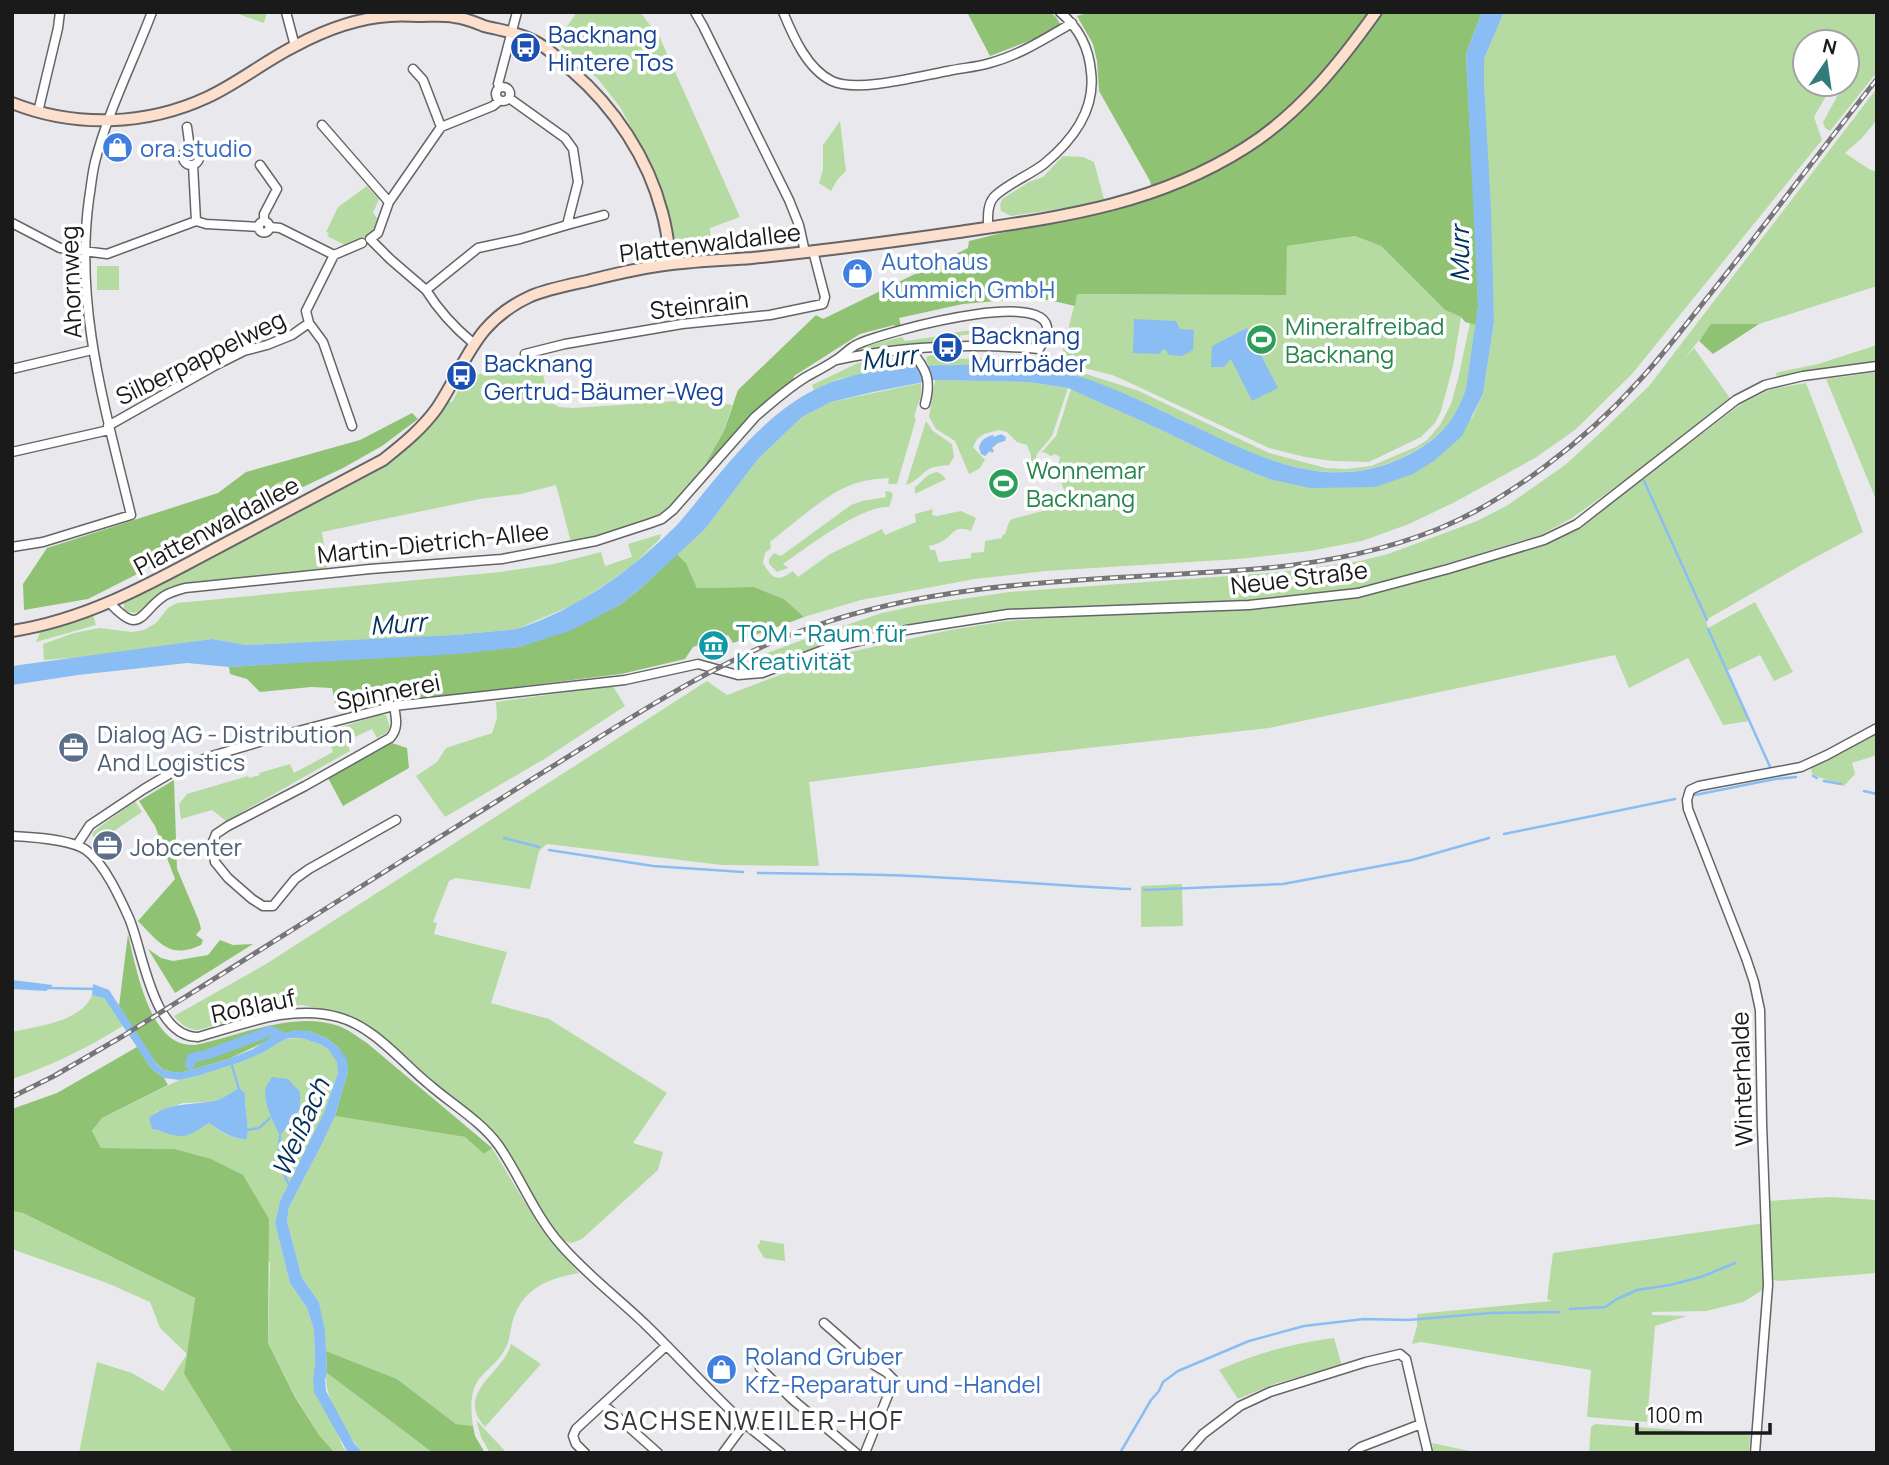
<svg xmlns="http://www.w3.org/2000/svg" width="1889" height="1465" font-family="Manrope,sans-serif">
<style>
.green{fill:#b6dba2;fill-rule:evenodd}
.forest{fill:#90c273}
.water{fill:#89bdf4}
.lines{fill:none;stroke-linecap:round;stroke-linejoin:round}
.stream{stroke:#89bdf4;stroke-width:2.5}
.canal{stroke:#89bdf4;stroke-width:10}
.street-casing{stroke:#656568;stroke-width:11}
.secondary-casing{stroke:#656568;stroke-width:14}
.street{stroke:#fff;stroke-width:8}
.secondary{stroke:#fddfce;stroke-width:10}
.rail-casing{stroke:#767678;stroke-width:5}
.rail{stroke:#fff;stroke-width:2.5;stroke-dasharray:8;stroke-linecap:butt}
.labels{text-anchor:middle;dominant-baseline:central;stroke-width:7;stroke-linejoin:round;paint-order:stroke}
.transit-label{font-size:24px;fill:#164399;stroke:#fff;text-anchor:start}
.shop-label{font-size:24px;fill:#366cbe;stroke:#fff;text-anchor:start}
.street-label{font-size:24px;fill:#1a1a1b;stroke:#fff}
.leisure-label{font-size:24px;fill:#27864d;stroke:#fff;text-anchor:start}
.culture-label{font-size:24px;fill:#0d838f;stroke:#fff;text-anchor:start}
.service-label{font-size:24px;fill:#4e5e75;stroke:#fff;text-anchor:start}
.water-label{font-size:26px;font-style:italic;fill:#00305b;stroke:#fff}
.neighbourhood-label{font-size:26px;letter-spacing:2px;fill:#353638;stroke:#fff}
</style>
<rect width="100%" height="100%" fill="#e9e9ed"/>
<path class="green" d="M232 12H267L264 23Z
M574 12H640L660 38 740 217 710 228 711 252H686L679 247 670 227 664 197 653 168 620 107 598 79 556 42 575 15Z
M1504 12H1877V72L1830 131 1825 128 1823 122 1844 84H1847V78L1858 57H1850L1847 61V42H1805V84H1833L1814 117 1822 140 1632 374 1575 430 1535 458 1455 502 1409 524 1362 541 1310 551 1239 559 1046 571 975 579 861 600 804 617 784 599 754 587 697 588 686 563 677 554 705 529 758 459 802 417 831 402 921 383V395L914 417 916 419 897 484H888L889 478C876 479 864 480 851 485 826 494 792 525 770 542L771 548 765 553 763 563C773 580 778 582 793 571L798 577 830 554 882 529 885 535 916 522 915 514 933 509 932 515 937 516 961 511 976 518 971 531C954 524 954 535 941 542 937 544 933 545 929 546L930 550H935L939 562 971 558V553L984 552 985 541 1002 538V535L1005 534 1009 522 1012 519 1066 505 1067 499 1057 469H1054L1053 466 1059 463 1060 457 1055 454 1051 456 1044 452 1041 453 1056 436 1071 389 1159 429 1227 462 1269 479 1375 487 1472 418 1483 394 1494 322 1484 83V59Z
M1877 88V120L1861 139 1845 153 1869 169 1877 172V286L1759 324 1711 325 1684 359 1694 348 1730 398 1635 473 1572 518 1541 535 1359 590 1246 601 1007 610 904 625 837 641 776 663 758 668 737 664 816 635 882 613 914 606 1009 592 1282 572 1360 561 1388 554 1477 521 1508 505 1565 465 1598 435 1649 386Z
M840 121 846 171 837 180 831 191 819 183 823 170V145Z
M1063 156 1083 157 1094 162 1104 199 1077 206 1011 216 1001 211 1000 205 1002 199 1029 182 1043 177Z
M367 186 379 199 373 213 378 219 374 232 347 246 327 236 329 233 326 232 338 207Z
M1355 236 1381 246 1445 310 1461 317 1453 366 1441 411 1435 423 1421 437 1369 462 1332 461 1305 457 1269 448 1126 381 1112 375 1060 362 1077 294 1285 295 1287 246Z
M97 266H119V290H97Z
M1470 323 1476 325C1472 348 1472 376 1463 398 1451 427 1432 443 1405 456 1327 495 1254 455 1183 421 1149 404 1112 388 1076 376L1077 371 1139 391 1269 453 1326 468 1347 469 1371 466 1416 447 1427 440 1440 425 1451 404 1458 379Z
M1007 329 1033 331V333L1039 334 1030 343 1032 338 1027 337 992 334 961 335 957 341 944 342 943 334 973 330Z
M940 336 941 343 881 347 858 352 856 350 857 348 902 337 905 341Z
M1877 345V361L1778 377 1775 373 1818 364Z
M945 355V357H952V359L990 358 1038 363 1039 355 1050 364 1074 370 1072 375 1026 368 973 365 929 366 926 360 927 356Z
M887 358 901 359 911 366 839 379 814 390 812 385 858 363Z
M540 361 549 401 559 407 573 408 707 399 732 405 724 431 707 461 704 469C693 482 682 495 670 506 650 525 598 536 571 542L556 485 521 494 480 499 322 532 327 568 171 586C155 595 145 621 124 610V603L127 600 385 464C410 446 429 427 447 401L452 402 465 377Z
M1877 372V502L1826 379Z
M935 380 1028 382 1068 388 1052 436 1037 454 1035 463 1031 465V455L1027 445 1017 442 1007 432 999 430 984 434 977 439 973 447 985 460 979 469 969 474 955 441 936 429 929 417Z
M1806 383 1863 532 1803 564 1706 620 1708 628 1755 602 1793 672 1774 681 1760 655 1727 671 1750 721 1723 725 1688 658 1629 688 1615 655 1269 728 963 762 809 782 819 866 722 865 547 844 539 851 530 889 456 878 449 881 433 922 437 923 434 934 507 952 491 1003 549 1019 667 1093 633 1143 663 1152 658 1170 582 1239 572 1243 564 1241 546 1217 500 1140 485 1124 427 1080 362 1022 340 1012 301 1005 269 1011 198 1030C187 1030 181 1024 174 1016L266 964 707 681 727 695 827 657 950 630 1007 621 1359 596 1496 559 1547 543 1580 526 1741 404 1771 389Z
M926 421 933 431 952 444 954 457 949 465C943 466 936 466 931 468 921 473 917 482 906 485Z
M937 472 941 474 946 479 915 494V487C923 481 926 474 937 472Z
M283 481 303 487 279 502 275 484Z
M885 491 891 492 893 495 889 507C862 505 806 548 783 564L788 568 777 572 769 564V559L774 553 781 556 851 505 862 501 886 497Z
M661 534 660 539 634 564 606 584 577 603 517 629 455 635 393 639 247 645 212 639 95 656 44 660 43 644 74 633 99 628 132 632 144 630 156 623 168 608 177 603 500 572 554 564 601 552 605 566 632 557 628 544Z
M93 615 96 625 36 642 41 630Z
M613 686 625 706 546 758 445 817 416 776 437 762 446 748 492 733 497 718 496 702Z
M380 715H386L390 727 386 733 377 738 372 729 346 741 350 751 226 821 212 810 181 819 179 804 187 794 248 776 249 778 260 775 259 773 290 764 294 773 333 752 328 739 337 728Z
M1877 733V755L1852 763 1855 774 1844 786 1813 775 1811 771 1812 765Z
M135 801 142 812 108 835 107 834 96 840 92 835 94 831Z
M1182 884 1183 926 1141 927V886Z
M92 995 104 998 123 1026C87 1048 51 1066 12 1079V1032C38 1026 81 1022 92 995Z
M301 1038 320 1044 328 1049 338 1062V1073L325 1110 280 1201 275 1223 290 1283 307 1308 314 1330 315 1363 313 1378 343 1447 348 1453H335L319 1435 295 1396 268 1343 270 1263 174 1149 101 1148 92 1131 102 1118 179 1080 197 1076 241 1062 264 1052 285 1039ZM239 1088 245 1093C244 1108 250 1124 247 1139 233 1140 219 1131 209 1123L196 1129 189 1135 170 1134 152 1129 156 1112 183 1103 210 1102 223 1098Z
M335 1116 465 1137 484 1154 492 1148 538 1224 552 1243 579 1273C549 1278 523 1288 513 1320 510 1330 510 1342 504 1351 498 1362 487 1369 479 1379 469 1393 471 1411 473 1426L456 1424 397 1379 326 1351 324 1329 319 1302 302 1278 287 1221 289 1207 322 1144Z
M1831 1197 1877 1200V1273L1779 1281 1773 1280 1767 1230 1765 1288 1763 1290 1743 1302 1706 1311 1652 1312V1315L1687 1316 1655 1326 1647 1422 1587 1417 1591 1370 1421 1342 1412 1344 1417 1326V1314L1552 1301 1547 1299 1553 1253 1765 1223 1767 1201Z
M12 1211 23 1213 195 1298 184 1374 233 1453H79L97 1362 132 1373 163 1391 187 1354 160 1328 150 1302 107 1283 12 1249Z
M760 1240 784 1244 785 1261 764 1258 757 1246 760 1243Z
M1334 1338 1342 1366 1277 1383 1238 1399 1219 1370C1258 1352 1292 1344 1334 1338Z
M511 1344 541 1364 485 1427C454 1392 503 1374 511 1344Z
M327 1373 433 1453H363C349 1437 321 1394 327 1373Z
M476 1420 507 1453H490L481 1437Z
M1595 1424 1750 1435 1749 1453H1589L1591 1427Z
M1432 1443 1479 1453H1434Z"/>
<path class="forest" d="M967 12H1050L1056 17 1060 24 1039 37 990 56Z
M1090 12H1482L1466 54 1477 262 1478 306 1476 325 1465 322 1461 317 1445 310 1381 246 1355 236 1287 246 1286 295 1077 294 1075 306 1049 300H1008L963 304 899 318 901 326 898 328 894 325 860 334 794 376 793 381 766 403 704 469 707 461 724 431 738 390 816 315 823 319 968 248 969 241 1154 196 1150 181 1099 91 1097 61 1093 44 1077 16Z
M1711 324H1759L1713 354 1699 341Z
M412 413 418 419 382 446 343 468 303 487 283 481 275 484 279 502 88 599 24 610 23 584 47 548 218 493 246 472 360 440Z
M677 554 686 563 697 588 754 587 784 599 804 617 733 643 728 635 693 647 685 659 621 674 411 700 409 692 383 696 336 708 332 688 311 687 260 692 247 679 230 674 229 667 520 647 618 606 640 589Z
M392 743 407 748 409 768 343 806 328 778Z
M174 780 177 869 199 921 201 929 196 935 203 940 201 945C169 960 159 942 138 921L175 879 155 826 139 801Z
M128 934C135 964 146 1023 174 1040 180 1044 188 1045 195 1045 240 1036 293 1010 339 1026 349 1030 358 1037 367 1043L492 1148 484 1154 465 1137 335 1116 348 1071 339 1048 328 1039 309 1031 283 1033 229 1059 183 1072H171L162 1069 153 1059 119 1006Z
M220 940 233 945 253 944 175 993 148 949 161 958 173 961 208 955Z
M137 1047 151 1068 164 1078 168 1085 102 1118 92 1131 101 1148 174 1149 211 1159 243 1175 269 1219 268 1343 295 1397 319 1435 335 1453H233L184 1374 195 1298 23 1213 12 1211V1109L57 1093Z
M326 1351 397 1379 456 1424 473 1426 475 1436 485 1453H433L327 1373Z"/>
<path class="water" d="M1482 12H1504L1484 59V83L1491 209 1494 322 1483 394 1462 436 1434 461 1413 474 1375 487 1310 488 1269 479 1227 462 1159 429 1068 388 1028 382 934 380 873 392 831 402 802 417 758 459 705 529 640 589 618 606 572 630 520 647 458 654 229 667 187 663 78 675 12 685V666L212 639 247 645 455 635 517 629C578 609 632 570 677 525 687 514 696 502 705 491 736 454 770 412 814 390 859 367 920 365 970 365 1009 366 1054 368 1090 380 1121 391 1152 406 1181 420 1254 454 1325 496 1406 456 1438 440 1454 423 1466 389L1478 306 1466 54Z
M1134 319 1176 321 1180 329 1194 330 1193 350 1182 356 1169 355 1166 350 1163 349 1160 354 1133 353Z
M1247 328 1278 388 1252 401 1231 359 1224 367H1211L1212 346Z
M1001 434 1006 437 1005 441 998 443 992 448 994 451 992 453 990 451 985 456 981 454 979 448C980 440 986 437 993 435L994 437Z
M12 980 53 985 46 991 12 989Z
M93 984 109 990 157 1064 162 1069 171 1072H183L229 1059 253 1049 271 1037 295 1030 309 1031 328 1039 339 1048 347 1059 348 1071 335 1116 322 1144 289 1207 287 1221 302 1278 319 1302 325 1331 327 1373 325 1380 326 1391 354 1443 363 1453H348L314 1392 313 1378 315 1363 314 1330 307 1308 290 1283 275 1223 280 1201 325 1110 338 1073 337 1062 328 1049 320 1044 301 1038H292L285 1039 264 1052 241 1062 197 1076 179 1080 164 1078 151 1068 104 998 92 995Z
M272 1077 288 1079 300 1092V1109L280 1136C274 1123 262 1102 266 1087 267 1083 270 1081 272 1077Z
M239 1088 245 1093C244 1109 250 1124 247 1139 234 1140 220 1131 209 1123 202 1127 194 1133 188 1135 177 1139 163 1131 152 1129L149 1118C166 1103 187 1105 208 1102 220 1101 229 1094 239 1088Z"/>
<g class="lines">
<path class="stream" d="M1644 481 1707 620
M1708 629 1771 769
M1813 776 1817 778
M1824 781 1841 784
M1864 791 1877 794
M1695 795 1775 779 1796 777
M1504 834 1675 799
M504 838 539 847
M549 850 653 866 743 872
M758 873 827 874
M827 874C928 874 1029 884 1130 889
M1144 890 1283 884 1412 860 1489 838
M48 988 94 989
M231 1062 239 1089
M246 1130 259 1128 270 1118
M280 1136C277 1157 279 1167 290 1186
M1570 1309 1605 1307 1617 1299 1637 1290 1670 1285 1701 1277 1735 1263
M1120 1453 1151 1400 1159 1391 1163 1382 1178 1371 1249 1341 1304 1326 1364 1319 1408 1320 1491 1313 1559 1312"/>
<path class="canal" d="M190 1064 192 1058 209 1054 270 1031 281 1036"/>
<defs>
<path id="street" d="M286 12 295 46
M695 12 703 26 789 200 799 225 805 252
M783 12C793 36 807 69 832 81 857 93 920 76 948 71 962 68 977 67 990 63 1020 55 1046 38 1072 23
M413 69 423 80 441 127
M496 94a7 7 0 1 1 14 0a7 7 0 1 1-14 0Z
M500 87 498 84 517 12
M38 112 58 28 60 12
M322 125 389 202
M187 127 190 149
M183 157a8 8 0 1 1 16 0a8 8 0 1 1-16 0Z
M193 165 196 221
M260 165 277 189 264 214V221
M258.5 227a5.5 5.5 0 1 1 11 0a5.5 5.5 0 1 1-11 0Z
M12 223 60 248 107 254 196 221 206 224 259 227
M567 225 604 215
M270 227 280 228 334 255 306 311 309 323 323 342 352 426
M988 228C988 217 987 205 994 197 1005 185 1030 175 1044 164 1072 141 1096 111 1091 72 1089 47 1079 28 1060 12
M334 255 362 243
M426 290 390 259 370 239 378 233 389 202 441 127 493 106 499 101
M473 343C455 328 439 311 426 290L478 248 520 239 567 225 578 182 573 149 565 138 509 98
M910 349C926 369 932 379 925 404
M525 354 565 344 682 324 770 315 823 304 825 297 813 251
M12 369 92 350
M108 426 216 365 244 351 267 345 292 335 309 323
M12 452 109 430
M12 547 43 542 131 515C106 411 74 308 89 199 91 187 92 174 95 162 108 111 133 62 152 12
M110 603C141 637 140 612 164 596 170 592 178 590 185 588L370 569 502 559 596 541 648 524 662 519 673 510 755 417C771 403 788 388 806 377 815 372 825 367 834 361 842 357 848 349 856 345 878 333 1091 274 1039 349 972 343 902 346 836 360
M394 706C396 718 399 728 390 738L305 786 228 826 216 834 212 844 215 862 228 878 252 899 263 906H273L295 879 309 869 396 820
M12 836C32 837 70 839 86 850 104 863 120 898 129 918 143 950 152 1037 198 1037 242 1025 291 1004 338 1017 375 1027 402 1063 431 1086 453 1105 482 1122 499 1146 521 1178 535 1216 561 1245 586 1274 618 1298 646 1325 679 1357 710 1392 744 1423 756 1433 769 1443 781 1453
M77 845 90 825 144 789 176 770 212 756 283 735 394 706 625 680 698 664 738 675 762 673 826 649 906 630 1008 614 1249 605 1358 593 1448 569 1544 540 1577 524 1736 400 1765 385 1803 376 1877 366
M824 1323 866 1360 886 1372 894 1380 865 1453
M760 1368 792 1399 856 1453
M603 1404 658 1453
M585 1453 576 1444 573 1436 576 1429 666 1346
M723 1453 745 1423
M1186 1453 1203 1434 1240 1406 1270 1392 1366 1362 1400 1354 1406 1359 1421 1424
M1353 1453 1361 1447 1421 1424 1428 1453
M1755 1453 1768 1285 1762 1124 1760 1010 1754 982 1746 958 1688 809 1687 800 1690 790 1699 786 1801 767 1827 755 1877 728"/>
<path id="secondary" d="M12 103C75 128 146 126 208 97 238 83 265 61 295 46 323 31 358 18 390 16 401 15 412 16 422 16 433 16 444 15 454 17 465 18 474 22 484 26 499 30 516 32 530 39 546 46 559 59 572 71 614 107 648 158 662 212 667 229 669 247 671 264
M12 631C92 619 162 577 232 540 282 513 333 487 383 460 403 444 422 429 437 408 468 361 474 322 531 296 548 289 569 285 587 281 615 274 643 267 672 264 699 261 726 260 752 258 821 251 890 242 959 232 1061 217 1155 205 1245 148 1299 114 1339 64 1376 12"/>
</defs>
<use href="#street" class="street-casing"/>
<use href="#secondary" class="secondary-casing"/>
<use href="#street" class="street"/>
<use href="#secondary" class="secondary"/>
<defs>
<path id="rail" d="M12 1097 54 1076 123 1036C259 952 393 865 529 781 620 725 711 662 812 627 954 577 1107 581 1255 569 1316 564 1381 552 1438 529 1509 500 1587 439 1638 382 1664 354 1687 323 1711 293 1767 223 1821 150 1877 79"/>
</defs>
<use href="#rail" class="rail-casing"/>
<use href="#rail" class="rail"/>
</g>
<defs>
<symbol id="bus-disc" viewBox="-11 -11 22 22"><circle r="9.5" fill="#1a4fb4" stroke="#fff"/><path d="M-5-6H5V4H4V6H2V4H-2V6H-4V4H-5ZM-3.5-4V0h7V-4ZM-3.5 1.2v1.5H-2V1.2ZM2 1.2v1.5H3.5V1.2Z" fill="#fff"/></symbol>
<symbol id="shop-disc" viewBox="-11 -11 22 22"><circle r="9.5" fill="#3f7fe0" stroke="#fff"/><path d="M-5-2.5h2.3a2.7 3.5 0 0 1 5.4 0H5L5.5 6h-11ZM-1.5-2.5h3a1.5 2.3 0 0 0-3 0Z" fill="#fff"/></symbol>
<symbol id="stadium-disc" viewBox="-11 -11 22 22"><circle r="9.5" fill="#2e9e5b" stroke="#fff"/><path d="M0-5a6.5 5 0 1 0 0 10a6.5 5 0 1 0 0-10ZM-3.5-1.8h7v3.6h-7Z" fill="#fff"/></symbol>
<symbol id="museum-disc" viewBox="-11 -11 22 22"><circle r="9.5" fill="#0f9aa8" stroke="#fff"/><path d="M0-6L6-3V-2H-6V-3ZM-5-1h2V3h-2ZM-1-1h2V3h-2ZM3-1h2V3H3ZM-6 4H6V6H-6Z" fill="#fff"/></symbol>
<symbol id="office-disc" viewBox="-11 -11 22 22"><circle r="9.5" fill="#5c6f8a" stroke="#fff"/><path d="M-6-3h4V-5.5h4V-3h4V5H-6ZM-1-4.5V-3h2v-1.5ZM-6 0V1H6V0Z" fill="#fff"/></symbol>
</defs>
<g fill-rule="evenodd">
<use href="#bus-disc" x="508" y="30" width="35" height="35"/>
<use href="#shop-disc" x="100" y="130" width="35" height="35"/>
<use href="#shop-disc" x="840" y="256" width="35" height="35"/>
<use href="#stadium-disc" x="1244" y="322" width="35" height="35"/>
<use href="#bus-disc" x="930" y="330" width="35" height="35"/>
<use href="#bus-disc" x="444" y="358" width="35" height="35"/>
<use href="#stadium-disc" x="986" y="466" width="35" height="35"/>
<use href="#museum-disc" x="696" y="628" width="35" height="35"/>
<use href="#office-disc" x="56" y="730" width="35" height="35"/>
<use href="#office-disc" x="90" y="828" width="35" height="35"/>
<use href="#shop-disc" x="704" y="1352" width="35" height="35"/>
</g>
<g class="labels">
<g class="transit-label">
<text x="548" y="33">Backnang<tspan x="548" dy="28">Hintere Tos</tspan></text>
<text x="971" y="334">Backnang<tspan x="971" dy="28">Murrbäder</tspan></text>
<text x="484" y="362">Backnang<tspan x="484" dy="28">Gertrud-Bäumer-Weg</tspan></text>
</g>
<g class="shop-label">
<text x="140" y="147">ora.studio</text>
<text x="881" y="260">Autohaus<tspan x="881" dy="28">Kummich GmbH</tspan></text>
<text x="745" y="1355">Roland Gruber<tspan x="745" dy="28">Kfz-Reparatur und -Handel</tspan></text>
</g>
<g class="street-label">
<text transform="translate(710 242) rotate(-7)">Plattenwaldallee</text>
<text transform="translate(70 282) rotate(-92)">Ahornweg</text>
<text transform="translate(699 304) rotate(-7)">Steinrain</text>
<text transform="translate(200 357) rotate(-26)">Silberpappelweg</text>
<text transform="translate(216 525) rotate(-28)">Plattenwaldallee</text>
<text transform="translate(433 542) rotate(-6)">Martin-Dietrich-Allee</text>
<text transform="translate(1299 577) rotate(-7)">Neue Straße</text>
<text transform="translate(388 691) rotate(-11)">Spinnerei</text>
<text transform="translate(253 1005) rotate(-12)">Roßlauf</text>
<text transform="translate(1741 1079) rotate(-92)">Winterhalde</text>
</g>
<g class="leisure-label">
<text x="1285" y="325">Mineralfreibad<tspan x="1285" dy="28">Backnang</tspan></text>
<text x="1026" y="469">Wonnemar<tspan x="1026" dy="28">Backnang</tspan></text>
</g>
<g class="culture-label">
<text x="736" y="632">TOM - Raum für<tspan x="736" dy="28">Kreativität</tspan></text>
</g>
<g class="service-label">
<text x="97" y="733">Dialog AG - Distribution<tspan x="97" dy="28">And Logistics</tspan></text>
<text x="130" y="846">Jobcenter</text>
</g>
<g class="water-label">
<text transform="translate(1459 254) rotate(-90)">Murr</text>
<text transform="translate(889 357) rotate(-7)">Murr</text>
<text transform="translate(398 623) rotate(-4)">Murr</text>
<text transform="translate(300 1127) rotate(-66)">Weißach</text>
</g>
<g class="neighbourhood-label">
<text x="754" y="1420">SACHSENWEILER-HOF</text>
</g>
</g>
<rect width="1889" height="1465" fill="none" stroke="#1a1a1b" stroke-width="28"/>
<g transform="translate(1826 63) rotate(13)"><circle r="33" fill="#ffffff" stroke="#a3a3a4" stroke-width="2"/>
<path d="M0-5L12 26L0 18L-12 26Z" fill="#337c7d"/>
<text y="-10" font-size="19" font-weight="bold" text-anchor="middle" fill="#1a1a1b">N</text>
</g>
<path d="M1637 1423v10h133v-10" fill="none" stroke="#1a1a1b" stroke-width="3.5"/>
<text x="1647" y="1423" font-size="21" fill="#1a1a1b" stroke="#ffffff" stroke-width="5" paint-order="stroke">100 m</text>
</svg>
